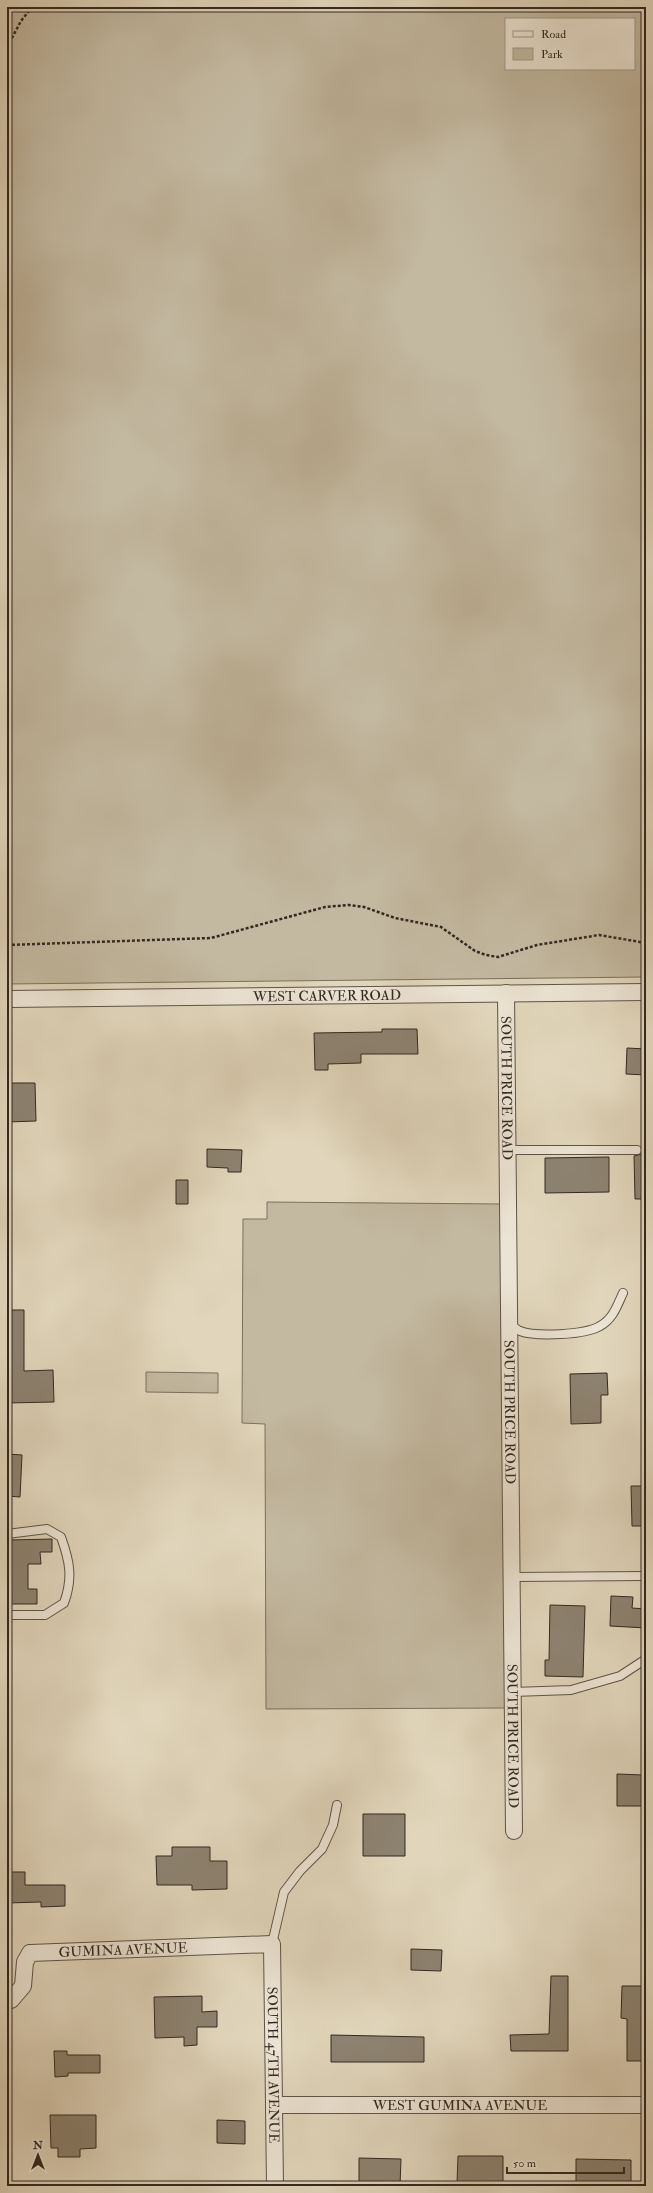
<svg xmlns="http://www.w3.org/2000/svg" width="653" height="2193" font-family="'IM FELL Double Pica',serif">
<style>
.green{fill:#c3b9a1;stroke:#7a7160;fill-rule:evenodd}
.building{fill:#8d8371;stroke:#322920}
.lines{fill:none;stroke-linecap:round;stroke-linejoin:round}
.service-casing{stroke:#5e5447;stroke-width:10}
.minor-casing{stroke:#5e5447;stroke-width:18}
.path{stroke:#322920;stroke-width:2.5;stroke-dasharray:3 2;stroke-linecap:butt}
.service{stroke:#ece4d3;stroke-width:8}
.minor{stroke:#ece4d3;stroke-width:16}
.labels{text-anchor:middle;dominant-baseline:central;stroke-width:4;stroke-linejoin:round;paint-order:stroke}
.street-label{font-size:14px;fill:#322920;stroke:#ece4d3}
</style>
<rect width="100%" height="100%" fill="#e1d6bc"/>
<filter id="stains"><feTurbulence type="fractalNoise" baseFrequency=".005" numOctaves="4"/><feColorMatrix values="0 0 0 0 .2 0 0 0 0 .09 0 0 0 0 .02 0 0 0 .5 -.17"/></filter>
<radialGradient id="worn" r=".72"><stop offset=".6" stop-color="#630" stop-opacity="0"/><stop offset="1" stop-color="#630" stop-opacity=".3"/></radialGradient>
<path class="green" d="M7 7H646V977L7 984ZM506 19H634V69H506Z
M267 1202 501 1204 506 1708 266 1709 265 1424 242 1423 243 1219H267Z
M146 1372 218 1373V1393L146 1392Z"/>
<path class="building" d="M382 1029H417L418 1054H361V1063L328 1064V1070H315L314 1033 382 1032Z
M627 1048 646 1049V1075L626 1074Z
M7 1083H35L36 1121 7 1122Z
M207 1149 242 1150 241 1172H228V1168L207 1167Z
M646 1153V1199H635L634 1156Z
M609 1157V1192L545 1193V1158Z
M176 1180H188V1204H176Z
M7 1310H24V1371L53 1370 54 1402 7 1403Z
M607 1373 608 1395H601V1423L571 1424 570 1374Z
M7 1454 22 1455 20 1497 7 1496Z
M631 1486H645L646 1526H632Z
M52 1539V1552H40L41 1564H28V1589H37V1604H7V1550H9V1540Z
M611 1596 633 1597 632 1608 646 1609V1628L610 1626Z
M550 1605 585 1606 583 1677 545 1676V1660H549Z
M617 1774 643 1775V1806H617Z
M363 1814H405V1856H363Z
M172 1847H210V1861H227V1889L192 1890V1885H157L156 1856H172Z
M7 1872H25V1885H65V1906L41 1907V1902L7 1903Z
M411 1949 442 1950 441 1971 411 1970Z
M551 1976H568V2051H511L510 2035 549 2034Z
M622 1986H645L646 2061H627V2019L621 2018Z
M202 1996V2012L217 2011V2027H197V2045L184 2046V2037L155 2038 154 1997Z
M331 2035 424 2037V2062H331Z
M54 2051H67V2055H100V2073H68V2076L55 2077Z
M50 2115H96V2148L80 2149V2157H58V2148H51Z
M217 2120 245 2121V2144L217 2143Z
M458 2156H503V2184L457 2183Z
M359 2158 401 2159 400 2186H359Z
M576 2159 631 2160V2185L576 2184Z"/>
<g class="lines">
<defs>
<path id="service" d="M508 1150H637
M509 1324C513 1326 516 1329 520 1331 536 1337 585 1335 600 1326 613 1319 617 1306 623 1293
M7 1534 47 1529 61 1537C70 1562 73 1578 64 1603L45 1615H7
M512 1577 646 1576
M513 1692 571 1690 620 1676 646 1659
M272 1944 284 1892 300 1871 322 1849 333 1825 337 1805"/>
<g id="minor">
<path id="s1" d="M506 993 514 1831"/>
<path id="s2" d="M7 999 646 992"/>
<path id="s3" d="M7 2000H11L23 1986 25 1962 30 1953 272 1944 275 2186"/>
<path id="s4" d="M275 2105H646"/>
</g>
</defs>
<use href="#service" class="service-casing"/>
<use href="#minor" class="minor-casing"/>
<path class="path" d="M7 47 21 21 32 7
M7 945 211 938 325 907 349 905 364 907 395 918 441 927 475 951 486 955 498 957 537 945 599 935 646 943"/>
<use href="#service" class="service"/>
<use href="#minor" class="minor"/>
</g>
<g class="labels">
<g class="street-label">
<text stroke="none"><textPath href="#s2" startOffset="320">WEST CARVER ROAD</textPath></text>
<text stroke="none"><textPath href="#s1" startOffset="95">SOUTH PRICE ROAD</textPath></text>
<text stroke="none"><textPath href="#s1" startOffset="419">SOUTH PRICE ROAD</textPath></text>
<text stroke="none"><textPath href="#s1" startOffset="743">SOUTH PRICE ROAD</textPath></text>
<text stroke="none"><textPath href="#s3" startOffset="150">GUMINA AVENUE</textPath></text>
<text stroke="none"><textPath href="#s3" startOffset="420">SOUTH 47TH AVENUE</textPath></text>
<text stroke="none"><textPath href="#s4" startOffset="185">WEST GUMINA AVENUE</textPath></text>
</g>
</g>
<rect width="653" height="2193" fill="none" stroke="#e1d6bc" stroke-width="24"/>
<rect x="8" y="8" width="637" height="2177" fill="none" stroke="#322920" stroke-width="2"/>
<rect x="12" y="12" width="629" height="2169" fill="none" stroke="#322920"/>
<rect x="505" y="18" width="130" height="52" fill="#ece4d3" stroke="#a2998b"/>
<rect x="513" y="31" width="20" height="6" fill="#ece4d3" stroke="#a2998b"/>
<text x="541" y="38" font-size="12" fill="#322920">Road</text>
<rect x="513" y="48" width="20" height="12" fill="#c3b9a1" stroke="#a2998b"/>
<text x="541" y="58" font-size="12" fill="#322920">Park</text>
<g transform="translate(38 2155)" stroke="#ece4d3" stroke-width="3" paint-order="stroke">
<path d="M0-3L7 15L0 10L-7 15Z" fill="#322920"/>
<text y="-6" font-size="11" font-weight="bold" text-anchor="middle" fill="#322920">N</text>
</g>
<path d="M507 2167v6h117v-6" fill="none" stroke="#322920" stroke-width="2"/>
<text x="513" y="2167" font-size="12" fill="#322920" stroke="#ece4d3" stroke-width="3" paint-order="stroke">50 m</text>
<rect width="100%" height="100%" filter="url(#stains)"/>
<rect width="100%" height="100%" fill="url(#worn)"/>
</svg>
